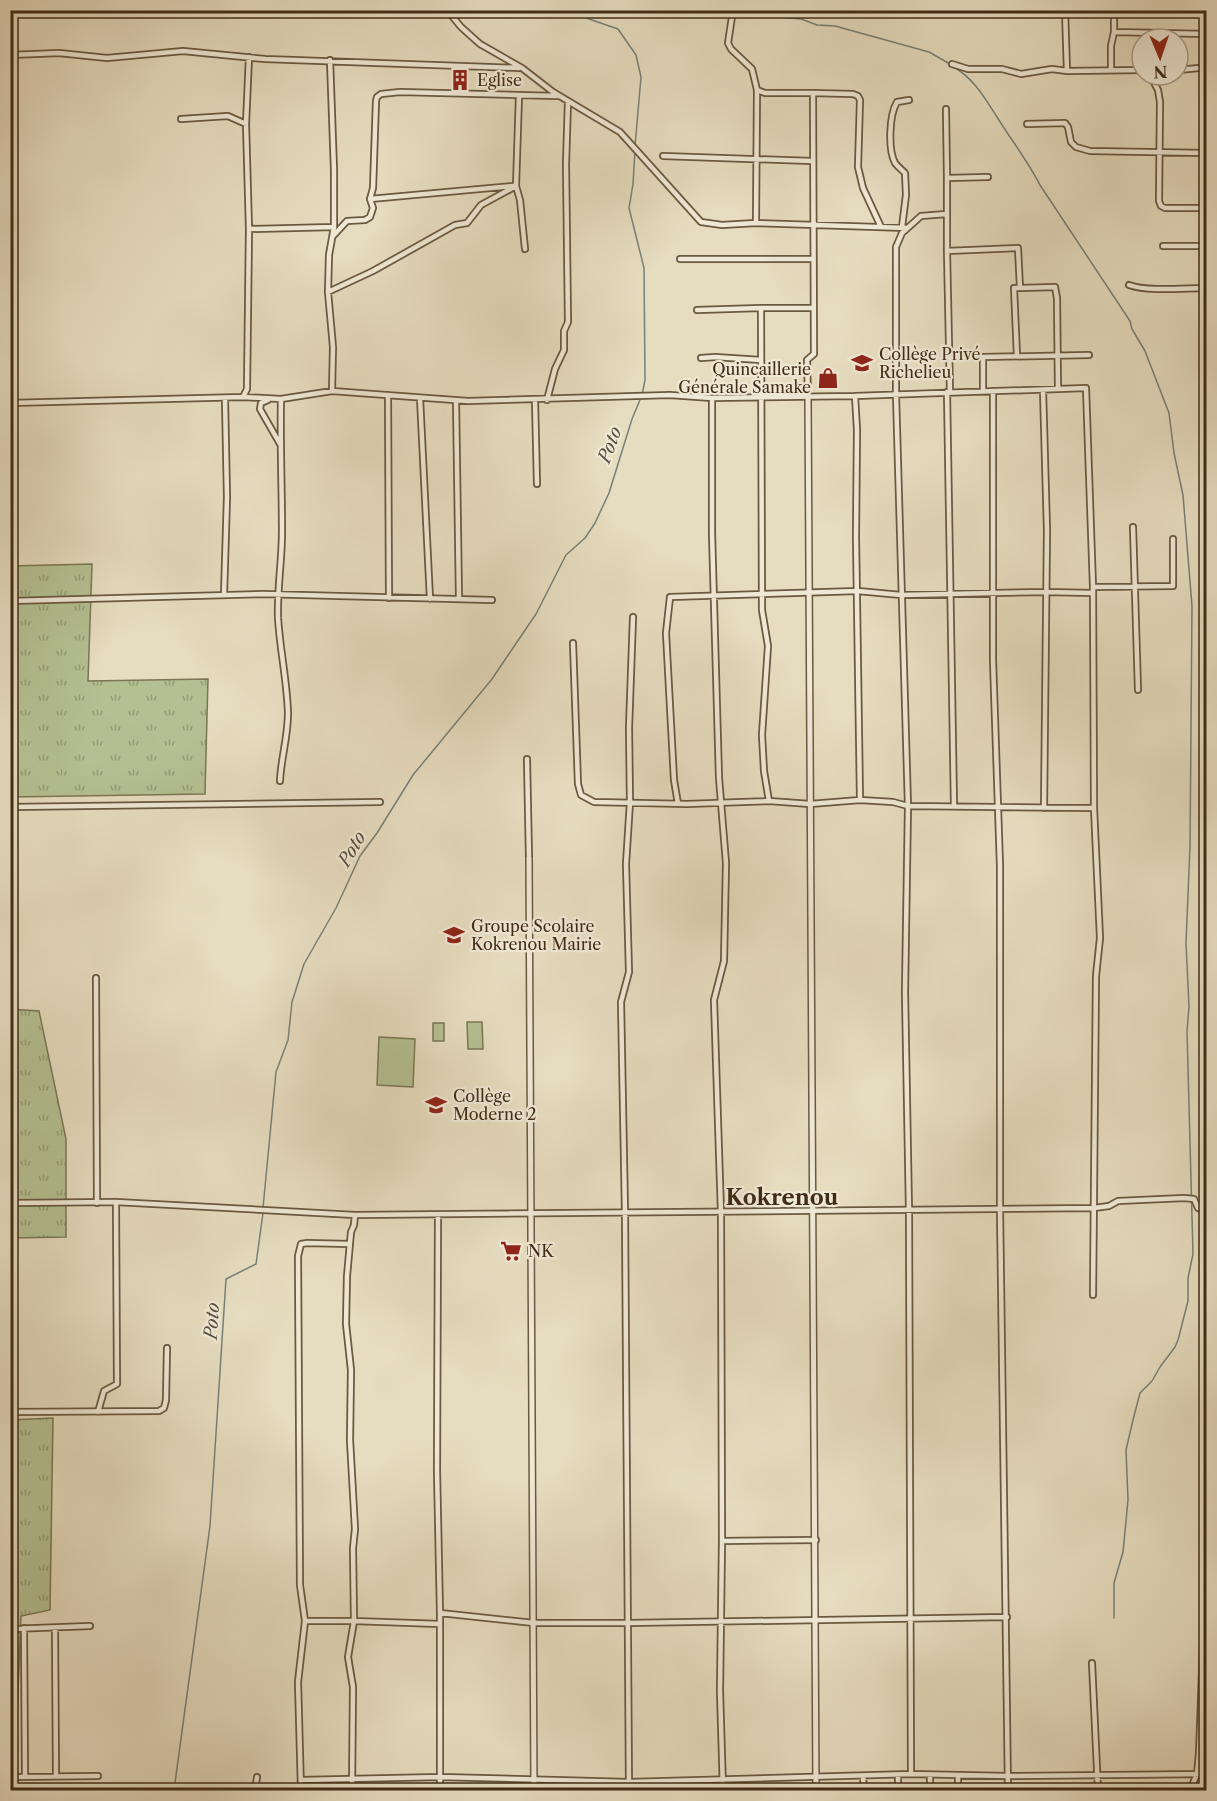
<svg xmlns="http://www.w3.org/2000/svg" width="1217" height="1801" font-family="'Libre Caslon Text',serif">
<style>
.grass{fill:url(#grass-tufts);stroke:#7a7654;stroke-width:1.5}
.park{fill:#b4c092;stroke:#7a7654;stroke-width:1.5}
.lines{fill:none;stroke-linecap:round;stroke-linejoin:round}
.stream{stroke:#768179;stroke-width:1.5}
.minor-casing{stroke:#6a5941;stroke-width:8}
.tertiary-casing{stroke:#6a5941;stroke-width:8}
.minor{stroke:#efe8d5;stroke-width:4.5}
.tertiary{stroke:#efe8d5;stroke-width:5}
.labels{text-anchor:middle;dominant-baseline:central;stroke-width:4.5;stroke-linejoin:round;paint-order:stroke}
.poi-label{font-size:16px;fill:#412d17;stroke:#efe8d5;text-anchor:start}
.water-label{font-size:18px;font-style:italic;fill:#575040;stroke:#efe8d5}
.district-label{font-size:22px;font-weight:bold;fill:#412d17;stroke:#efe8d5}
</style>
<defs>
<pattern id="grass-tufts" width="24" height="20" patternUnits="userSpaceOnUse" patternTransform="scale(1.5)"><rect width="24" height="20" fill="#b4c092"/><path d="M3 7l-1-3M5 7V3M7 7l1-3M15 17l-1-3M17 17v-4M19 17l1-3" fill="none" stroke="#949c76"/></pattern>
</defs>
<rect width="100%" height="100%" fill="#e6dcbf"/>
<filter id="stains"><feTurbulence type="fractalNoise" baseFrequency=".00333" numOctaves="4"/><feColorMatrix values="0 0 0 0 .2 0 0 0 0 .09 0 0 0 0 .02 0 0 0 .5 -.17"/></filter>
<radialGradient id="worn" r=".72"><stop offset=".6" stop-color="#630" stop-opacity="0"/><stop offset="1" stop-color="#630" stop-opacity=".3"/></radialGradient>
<path class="grass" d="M92 564 88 681 208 679 205 794 11 797 10 566Z
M10 1009 39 1011 66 1139V1237L11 1238Z
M53 1418 50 1610 21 1616 15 1769H10V1420Z"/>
<path class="park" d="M467 1022H482L483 1049H468Z
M433 1023H444V1041H433Z
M379 1037 415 1039 413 1087 377 1085Z"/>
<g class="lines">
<path class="stream" d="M563 10 618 29 636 55 641 77 635 146
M744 10 778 17 801 19 817 25 835 26 929 52 950 64
M954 67C975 80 984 97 997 117 1011 140 1028 161 1040 185L1130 321 1132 329 1145 351 1169 413 1174 453 1183 495 1192 606 1190 846 1186 943 1189 1007 1187 1031 1193 1254 1188 1278V1301L1178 1340 1175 1347 1160 1367 1152 1381 1140 1393 1133 1420 1126 1450 1128 1500 1123 1552 1114 1583V1618
M263 1208 276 1072 288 1040 292 1002 304 964 336 908 360 856 377 833 413 775 492 679 536 614 566 555 585 538 595 523 609 493 632 419 642 395 645 380 644 268 629 208 633 184 635 150
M174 1790 210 1526 226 1279 256 1264 263 1213"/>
<defs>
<path id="minor" d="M447 10 461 27 480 44 522 68 553 92 620 132 701 222 722 225 756 223 907 228
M733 10 728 43 731 49 752 69 757 90 756 223
M1065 10 1067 71
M1114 10V32L1206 34
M10 55 59 53 107 58 183 51 265 59 519 68
M249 57 246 124 249 229 334 227
M330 60 334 170V227L329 255 328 292 333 347 332 391
M952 64 968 69H1002L1021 74 1052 69 1067 71 1142 70
M1111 70V46L1114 32
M1178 70 1199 68
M1150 75 1158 90 1160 102 1159 201 1161 206 1165 208H1206
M757 90 765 93H813L814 354 807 360 808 397
M813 93 853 94 858 96 860 100 858 167 863 188 881 227
M519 96 516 186 520 200 525 249
M946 109 947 178
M181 119 228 116 246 124
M1027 124 1065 123 1068 127 1071 142 1076 147 1090 151 1206 153
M663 156 812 161
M988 177 947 178V251L1018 248 1020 288H1014L1017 356
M370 199 513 186
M902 227 906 195 905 173C902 170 898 167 895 163 888 150 889 115 897 102L909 100
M333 236 347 221 365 220 370 217 373 208 370 199 373 188 376 101 377 97 381 94 400 92 558 96
M1163 246H1206
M947 251 950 392
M680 259H813
M1129 285C1148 292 1185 288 1206 288
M1020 288 1055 287 1057 298 1058 389
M328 292 373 271 455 225 467 223 481 205 516 186
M697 310 761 308
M701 358 715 357 761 360
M1043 390 1047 530 1044 808
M983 391V357L1089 355
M993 391V660L1000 866V1209L1008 1790
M947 392 954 806
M388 395 389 598
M855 396 857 430 856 536 860 800
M243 397 247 389 249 229
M420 398 430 599
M712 398V533L719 778 726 863 724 961 714 1000 721 1213 722 1541 720 1691 723 1790
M268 400 261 403 260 409 280 444
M456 400 459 599
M535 400 537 484
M547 400 555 369 564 350V331L568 322 566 164 568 101
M10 403 243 397 281 399 332 391 468 401 670 395 712 398 855 396 1086 388 1093 587 1094 808 1100 938 1096 976 1093 1295
M1133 527 1138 690
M1093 587 1173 586V539
M224 595 227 497 225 399
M10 601 263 594 492 600
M573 643 578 784 581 795 594 802 687 804 769 801 810 804 860 800 893 802 908 806 1094 808
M527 759 529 858
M280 781C281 758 288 737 288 713 287 681 280 650 278 618 277 589 282 561 282 532 282 487 280 444 281 399
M769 801 764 771 762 735 768 646 762 610 761 308H813
M678 804 674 780 666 633 670 597 858 591 901 595 1046 592 1093 593
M10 807 380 802
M96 978 97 1203
M10 1203 116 1202 355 1215 1094 1208 1109 1206 1118 1201 1184 1198 1194 1199 1198 1208 1206 1211
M438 1215 437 1471 440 1613V1790
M10 1412 159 1411 164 1408 166 1400 167 1348
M98 1412 104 1391 117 1384 116 1202
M722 1541 816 1540
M440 1613 534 1623H628L1007 1617
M305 1621H354L440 1624
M24 1628 25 1777
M55 1628 56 1776
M10 1629 90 1626
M1092 1663 1098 1790
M911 1774 909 1211 905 992 908 806 896 395V247L902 233 921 216 946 214
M958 1775V1790
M863 1776 864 1790
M10 1777 98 1776
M301 1780 440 1777 629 1782 911 1774 1008 1776 1206 1774
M255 1790 257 1777
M301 1790 298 1682 305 1621 300 1585 298 1256 301 1244 307 1243 350 1244
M352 1790 353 1687 348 1657 354 1621 353 1548 355 1529 350 1440 351 1370 346 1324 347 1276 351 1232 354 1225 355 1215
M629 1790 625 1212 621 1002 629 972 626 864 630 802 629 728 633 617
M898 1790V1775
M930 1790V1775
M1190 1790 1197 1774 1199 1754 1204 1617 1205 1342"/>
<path id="tertiary" d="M808 397 816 1790
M529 858 534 1790"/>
</defs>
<use href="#minor" class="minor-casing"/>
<use href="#tertiary" class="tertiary-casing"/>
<use href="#minor" class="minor"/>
<use href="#tertiary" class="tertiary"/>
</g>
<defs>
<symbol id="building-bare" viewBox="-9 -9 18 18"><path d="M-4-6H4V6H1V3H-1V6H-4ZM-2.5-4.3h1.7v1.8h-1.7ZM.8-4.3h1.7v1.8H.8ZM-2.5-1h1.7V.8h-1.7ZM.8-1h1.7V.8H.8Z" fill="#8f2418" stroke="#efe8d5" stroke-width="2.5" paint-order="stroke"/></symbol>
<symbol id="school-bare" viewBox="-9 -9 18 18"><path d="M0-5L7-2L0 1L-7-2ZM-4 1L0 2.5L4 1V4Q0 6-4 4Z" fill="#8f2418" stroke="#efe8d5" stroke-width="2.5" paint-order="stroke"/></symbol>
<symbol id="shop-bare" viewBox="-9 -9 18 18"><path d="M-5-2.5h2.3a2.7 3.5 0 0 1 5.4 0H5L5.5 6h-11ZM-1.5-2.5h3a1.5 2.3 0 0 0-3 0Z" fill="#8f2418" stroke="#efe8d5" stroke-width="2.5" paint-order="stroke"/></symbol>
<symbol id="supermarket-bare" viewBox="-9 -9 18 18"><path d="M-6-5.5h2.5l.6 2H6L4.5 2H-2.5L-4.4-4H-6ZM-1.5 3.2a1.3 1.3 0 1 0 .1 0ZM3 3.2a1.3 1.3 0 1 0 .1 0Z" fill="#8f2418" stroke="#efe8d5" stroke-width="2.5" paint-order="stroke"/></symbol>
</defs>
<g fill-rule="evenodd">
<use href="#building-bare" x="445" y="65" width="30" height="30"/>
<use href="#school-bare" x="847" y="348" width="30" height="30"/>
<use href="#shop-bare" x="813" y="363" width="30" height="30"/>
<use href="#school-bare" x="439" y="920" width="30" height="30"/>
<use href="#school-bare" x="421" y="1090" width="30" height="30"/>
<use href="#supermarket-bare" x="496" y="1236" width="30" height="30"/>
</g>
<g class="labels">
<g class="poi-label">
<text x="477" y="80">Eglise</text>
<text x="879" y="354">Collège Privé<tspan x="879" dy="18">Richelieu</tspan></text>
<text x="811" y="369" text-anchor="end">Quincaillerie<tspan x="811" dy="18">Générale Samake</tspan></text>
<text x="471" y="926">Groupe Scolaire<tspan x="471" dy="18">Kokrenou Mairie</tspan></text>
<text x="453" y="1096">Collège<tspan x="453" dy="18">Moderne 2</tspan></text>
<text x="528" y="1251">NK</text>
</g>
<g class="water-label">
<text transform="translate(610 445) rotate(-70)">Poto</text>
<text transform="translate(352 849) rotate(-60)">Poto</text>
<text transform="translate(212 1321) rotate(-86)">Poto</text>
</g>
<g class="district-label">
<text x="782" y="1197">Kokrenou</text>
</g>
</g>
<rect width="1217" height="1801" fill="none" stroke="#e6dcbf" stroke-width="36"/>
<rect x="12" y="12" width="1193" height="1777" fill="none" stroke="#412d17" stroke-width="3"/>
<rect x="18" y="18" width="1181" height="1765" fill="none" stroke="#412d17" stroke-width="1.5"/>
<g transform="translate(1160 57) rotate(178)"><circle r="28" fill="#efe8d5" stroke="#a99d89" stroke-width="1.5"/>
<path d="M0-4.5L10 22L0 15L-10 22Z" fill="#8f2418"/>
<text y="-9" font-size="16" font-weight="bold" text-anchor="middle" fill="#412d17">N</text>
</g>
<rect width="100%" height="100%" filter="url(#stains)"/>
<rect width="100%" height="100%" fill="url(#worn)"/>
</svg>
